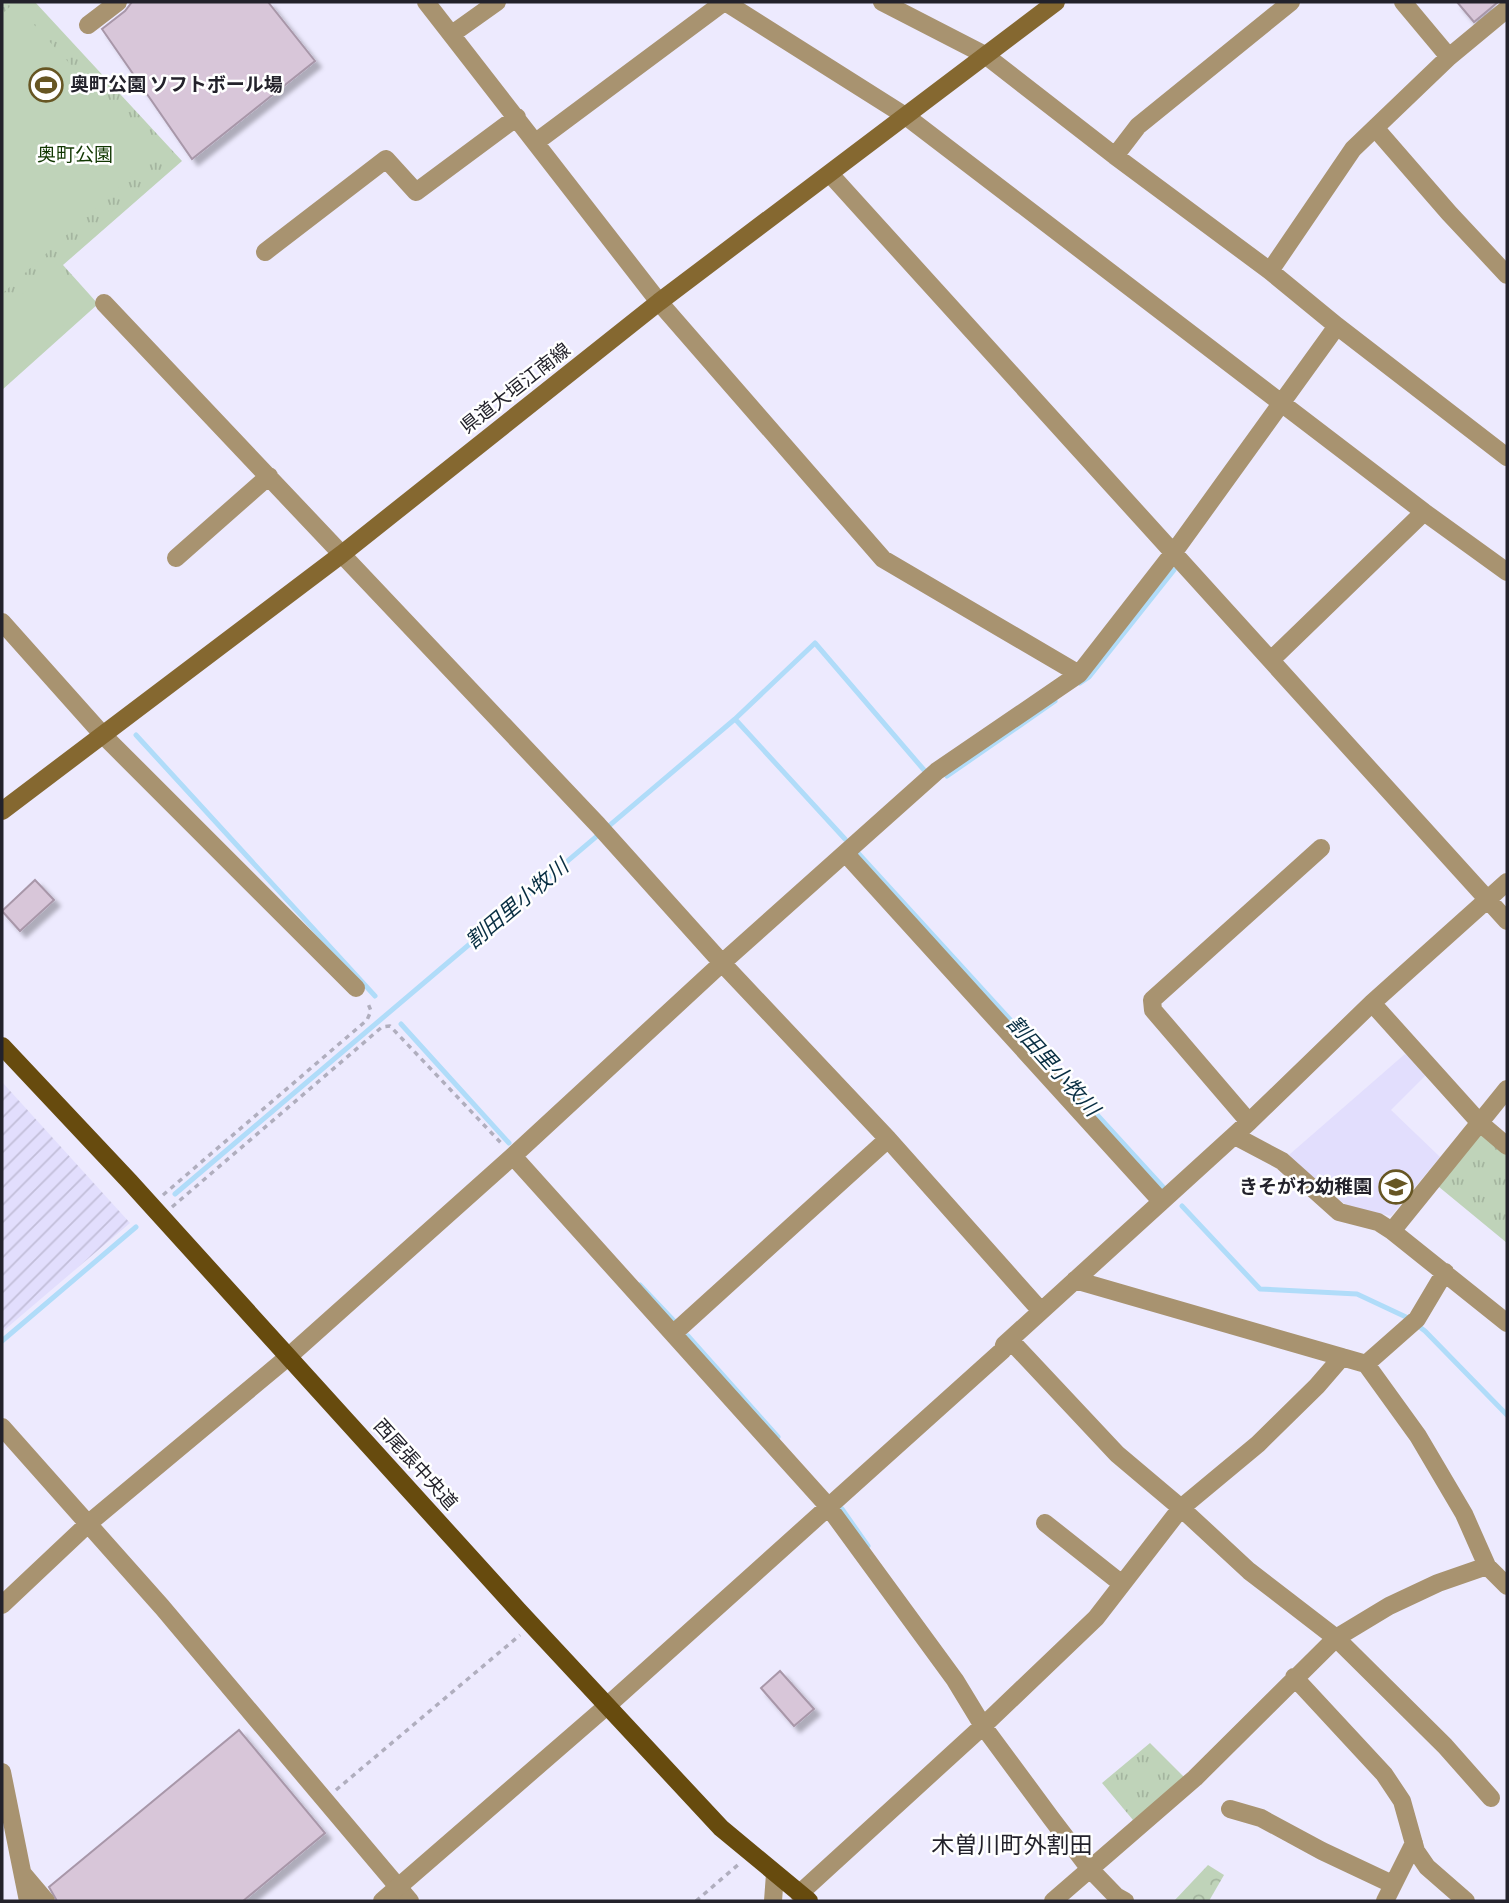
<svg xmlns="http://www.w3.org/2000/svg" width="1509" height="1903" font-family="'Source Sans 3','Noto Sans JP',sans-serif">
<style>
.built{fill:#e2defd}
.industrial{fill:url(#industrial-furrows)}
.forest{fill:url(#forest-crowns)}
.park{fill:url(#park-tufts)}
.pitch{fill:#bfd3b9}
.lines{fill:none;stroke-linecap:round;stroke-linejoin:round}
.stream{stroke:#b0dcf9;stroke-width:5}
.building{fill:#d8c6d9;stroke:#a897a9;stroke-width:2;filter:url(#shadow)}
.path{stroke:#b0aebe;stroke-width:3.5;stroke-dasharray:5 5;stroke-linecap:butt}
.minor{stroke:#a89370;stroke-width:18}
.tertiary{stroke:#a89370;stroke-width:18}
.secondary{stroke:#856830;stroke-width:18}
.primary{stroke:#674b0e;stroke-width:18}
.labels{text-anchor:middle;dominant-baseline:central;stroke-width:5;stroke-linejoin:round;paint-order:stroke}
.poi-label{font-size:19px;font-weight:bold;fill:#23222b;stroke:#fff;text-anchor:start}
.park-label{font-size:19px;fill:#113701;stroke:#fff}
.street-label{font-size:19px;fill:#23222b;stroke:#fff}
.water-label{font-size:21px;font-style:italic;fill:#082e42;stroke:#fff}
.quarter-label{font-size:23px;fill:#23222b;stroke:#fff}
</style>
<defs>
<pattern id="industrial-furrows" width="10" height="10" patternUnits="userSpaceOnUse" patternTransform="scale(1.75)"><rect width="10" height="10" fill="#e2defd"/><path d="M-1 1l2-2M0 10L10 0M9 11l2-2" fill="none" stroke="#c2bed9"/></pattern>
<pattern id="forest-crowns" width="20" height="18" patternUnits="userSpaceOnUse" patternTransform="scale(1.75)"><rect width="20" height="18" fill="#bfd3b9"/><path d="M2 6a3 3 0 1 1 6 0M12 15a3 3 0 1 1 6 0" fill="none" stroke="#a4b59f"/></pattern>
<pattern id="park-tufts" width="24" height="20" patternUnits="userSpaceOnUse" patternTransform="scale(1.75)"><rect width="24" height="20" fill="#bfd3b9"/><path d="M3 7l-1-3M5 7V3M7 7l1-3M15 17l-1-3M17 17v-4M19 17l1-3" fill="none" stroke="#a4b59f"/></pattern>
<filter id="shadow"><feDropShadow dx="6" dy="6" stdDeviation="2" flood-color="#0004"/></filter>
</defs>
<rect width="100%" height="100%" fill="#edeafe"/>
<path class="built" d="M1405 1054 1432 1069 1391 1110 1440 1157 1391 1216 1348 1206 1282 1161Z"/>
<path class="industrial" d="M2 1082 130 1223 2 1332Z"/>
<path class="forest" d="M1208 1865 1224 1875 1209 1901H1174Z"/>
<path class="park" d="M2 2H35L182 161 63 265 98 304 2 390Z
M1480 1123 1507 1149V1243L1433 1182Z
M1150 1743 1185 1778 1133 1820 1102 1783Z"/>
<path class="pitch" d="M14 3 154 155 2 294V14Z
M56 264 90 302 2 380V312Z"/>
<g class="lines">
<path class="stream" d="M1080 683 1089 677 1174 570
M735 719 815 643 924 770
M136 735 375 996
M947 776 1055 701
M858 853 1163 1187
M401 1024 509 1143
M175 1194 735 719 845 839
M1182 1206 1260 1289 1357 1294 1406 1317 1425 1331 1507 1415
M640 1285 676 1323
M688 1336 778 1437
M2 1341 136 1227
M842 1509 868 1546"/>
</g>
<path class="building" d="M132 2H268L315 61 192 159 102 29 125 11Z
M1457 2H1498L1474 22Z
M35 880 54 900 20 931 2 911Z
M780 1671 814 1709 794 1726 761 1688Z
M239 1730 325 1833 243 1901H57L49 1887Z"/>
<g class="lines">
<path class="path" d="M163 1195 367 1020 371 1011 367 1001
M172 1207 382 1027 390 1026 502 1144
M336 1790 520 1635
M696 1901 739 1864"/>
<path class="minor" d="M426 2 659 302 883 559 1079 674
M725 2 907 117 1424 512 1507 572
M882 2 985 55 1115 156 1270 271 1337 326 1507 457
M1403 2 1449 57
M88 25 118 2
M452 34 497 2
M1376 129 1449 213 1507 275
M536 142 724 2
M1115 156 1138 126 1291 2
M830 174 1507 921
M265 252 386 159 416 192 517 117
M1270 271 1353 149 1449 57 1507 9
M104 303 598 825 722 963 888 1139 1041 1311
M176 558 269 476
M2 622 102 734 356 988
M1271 660 1424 512
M846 854 1161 1201
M1372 1003 1480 1123 1507 1146
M1249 1122 1153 1010 1152 1000 1321 848
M1235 1136 1282 1161 1339 1212 1378 1222 1392 1231 1507 1323
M513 1156 827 1505 955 1680 983 1726 1051 1818 1089 1868 1116 1896 1125 1901
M1392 1231 1507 1089
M1075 1280 1366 1364 1418 1436 1464 1514 1487 1566 1507 1586
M674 1333 888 1139
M1010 1340 1117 1454 1181 1508 1249 1571 1336 1638 1445 1746 1491 1798
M1366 1364 1417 1319 1445 1272
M2 1427 162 1607 410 1901
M1045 1523 1122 1584
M2 1605 89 1523 288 1357 513 1156 722 963 937 771 1079 674 1174 552 1337 326
M1294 1677 1384 1774 1402 1801 1416 1851 1427 1867 1466 1901
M608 1705 1003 1350 1004 1345 1249 1122 1372 1003 1507 882
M2 1772 28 1901
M1230 1809 1261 1818 1322 1851 1392 1884
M24 1875 46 1901
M799 1894 983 1726 1096 1618 1181 1508 1258 1444 1317 1386 1342 1357
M773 1901 775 1874
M1053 1901 1195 1778 1336 1638 1389 1606 1438 1583 1487 1566
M1385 1901 1414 1843"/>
<path class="tertiary" d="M382 1901 608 1705"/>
<path class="secondary" d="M2 811 342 554 659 302 1056 2"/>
<path class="primary" d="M2 1046 130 1182 518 1610 721 1828 809 1901"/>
</g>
<defs>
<symbol id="stadium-ring" viewBox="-11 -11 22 22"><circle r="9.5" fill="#fff" stroke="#675623" stroke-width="1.5"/><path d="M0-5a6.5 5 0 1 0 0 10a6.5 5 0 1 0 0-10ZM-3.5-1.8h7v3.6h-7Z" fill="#675623"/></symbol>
<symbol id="school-ring" viewBox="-11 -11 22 22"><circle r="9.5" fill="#fff" stroke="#675623" stroke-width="1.5"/><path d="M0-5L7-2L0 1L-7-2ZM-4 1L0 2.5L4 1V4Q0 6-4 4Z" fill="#675623"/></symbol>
</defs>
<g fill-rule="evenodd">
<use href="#stadium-ring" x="27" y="66" width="38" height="38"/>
<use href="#school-ring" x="1377" y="1168" width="38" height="38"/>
</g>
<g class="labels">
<g class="poi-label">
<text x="70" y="85">奥町公園 ソフトボール場</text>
<text x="1372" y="1187" text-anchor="end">きそがわ幼稚園</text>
</g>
<g class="park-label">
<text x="75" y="155">奥町公園</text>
</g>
<g class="street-label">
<text transform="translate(516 389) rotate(-38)">県道大垣江南線</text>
<text transform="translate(415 1465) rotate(48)">西尾張中央道</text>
</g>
<g class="water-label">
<text transform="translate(517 904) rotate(-40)">割田里小牧川</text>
<text transform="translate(1053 1066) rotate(48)">割田里小牧川</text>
</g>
<g class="quarter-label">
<text x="1012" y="1845">木曽川町外割田</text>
</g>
</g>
<rect width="1509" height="1903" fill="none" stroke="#23222b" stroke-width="7"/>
</svg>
